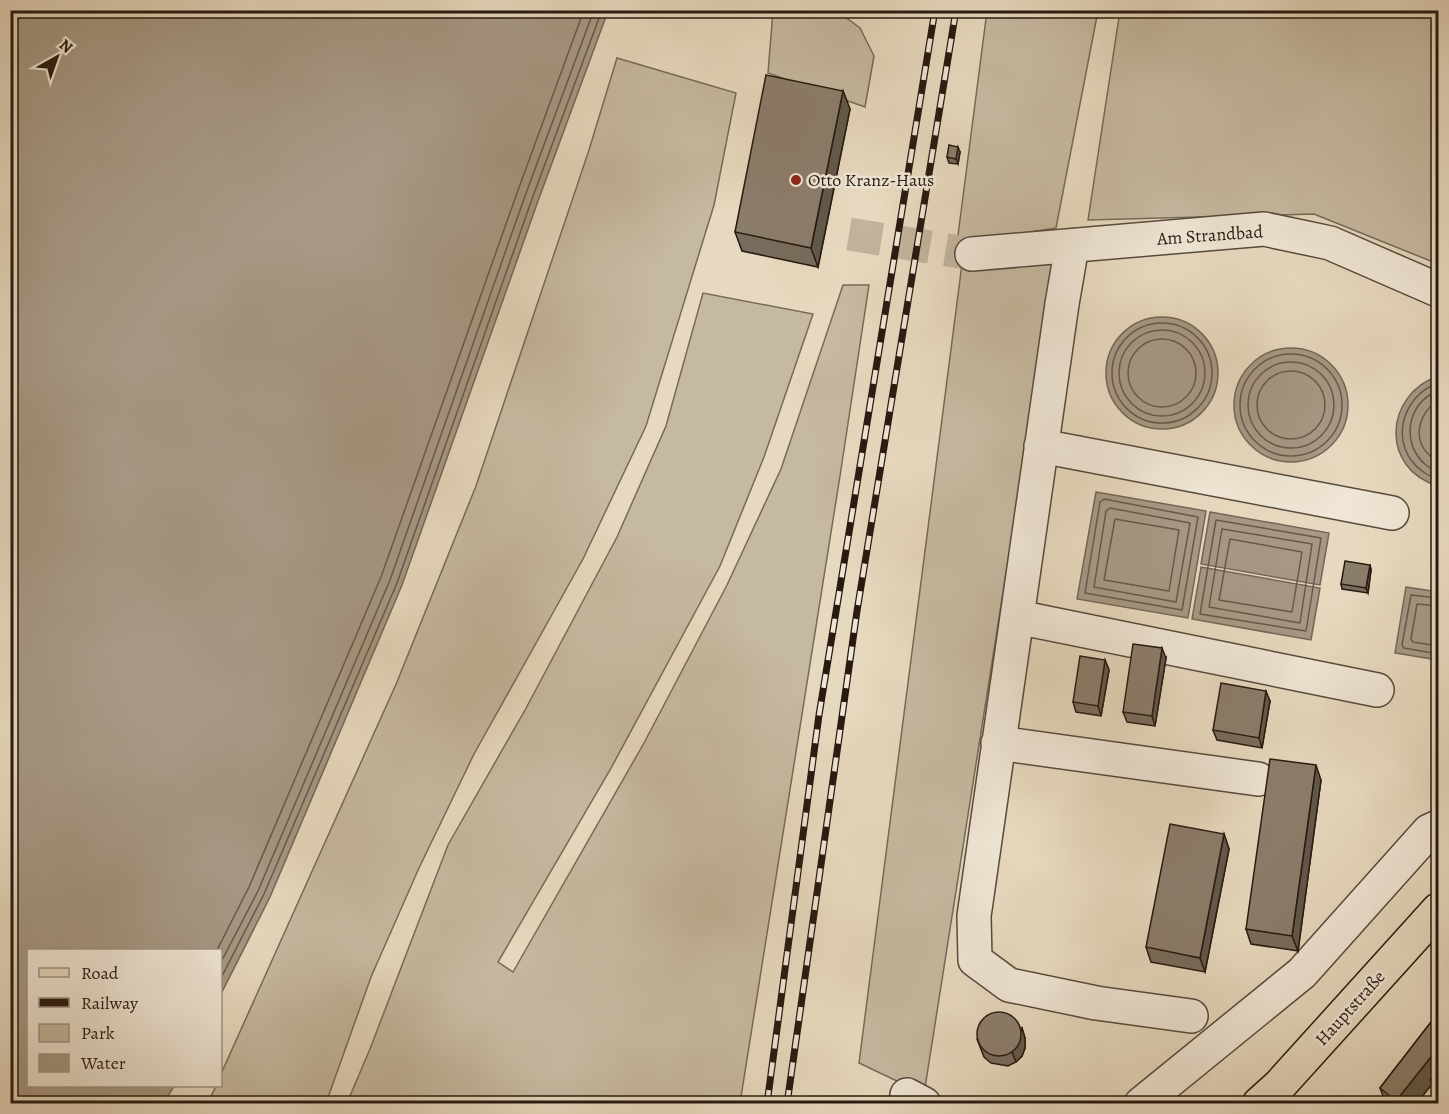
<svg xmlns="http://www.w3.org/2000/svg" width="1449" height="1114" font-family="Alegreya,serif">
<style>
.green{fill:#c6b9a1;stroke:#766a59;stroke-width:1.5}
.water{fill:#a69884;stroke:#736656;stroke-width:1.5}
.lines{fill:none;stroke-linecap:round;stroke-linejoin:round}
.shore{stroke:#66594a;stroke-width:1.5}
.minor-tunnel{stroke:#c1b39c;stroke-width:33;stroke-dasharray:33 16;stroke-linecap:butt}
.minor-casing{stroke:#574a3c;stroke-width:36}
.major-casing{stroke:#271a11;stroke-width:36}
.minor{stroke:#efe6d5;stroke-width:33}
.major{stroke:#e7d9bf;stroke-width:33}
.rail-casing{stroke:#271a11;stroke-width:7}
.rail{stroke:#efe6d5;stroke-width:4.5;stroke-dasharray:14;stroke-linecap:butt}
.wall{fill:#786c5c;stroke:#271a11;stroke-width:1.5}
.shaded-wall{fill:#61584b;stroke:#271a11;stroke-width:1.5}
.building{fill:#8b7d6b;stroke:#271a11;stroke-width:1.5}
.poi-dot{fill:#8f2418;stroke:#efe6d5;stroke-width:2}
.labels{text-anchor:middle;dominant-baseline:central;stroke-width:5;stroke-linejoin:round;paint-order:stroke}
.poi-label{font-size:18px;fill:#271a11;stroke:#efe6d5;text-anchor:start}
.street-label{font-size:18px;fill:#271a11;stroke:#efe6d5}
</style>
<rect width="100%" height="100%" fill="#e7d9bf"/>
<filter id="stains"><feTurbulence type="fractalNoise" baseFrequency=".00333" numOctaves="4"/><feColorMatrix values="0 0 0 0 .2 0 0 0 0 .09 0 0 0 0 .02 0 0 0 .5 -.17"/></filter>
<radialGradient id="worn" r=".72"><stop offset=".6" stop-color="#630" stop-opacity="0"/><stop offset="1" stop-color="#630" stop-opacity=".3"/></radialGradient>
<path class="green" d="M773 11H837L860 28 874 56 865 107 768 73Z
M987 11H1098L1056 228 957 243Z
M1120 11H1438V264L1314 214 1088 220Z
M617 58 736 93 714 205 646 426 583 559 474 754 419 868 371 977 326 1103H208L216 1086H220L221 1074 397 682 476 486 589 150Z
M1053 259 1049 301 924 1094 859 1063 962 264Z
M843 285H869L840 476 740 1103H347L370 1049 448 845 525 710 617 537 666 426 703 293 813 314 764 457 720 566 610 770 498 962 513 972 644 743 727 585 781 469Z"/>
<path class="water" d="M10 11H608L538 201 402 585 270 897 221 994 220 950H28V1086H174L164 1103H11Z
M1106 373a56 56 0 1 1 112 0a56 56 0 1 1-112 0Z
M1234 405a57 57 0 1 1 114 0a57 57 0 1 1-114 0Z
M1438 376V486C1380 469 1384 395 1438 376Z
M1096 492 1206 511 1188 618 1077 599Z
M1210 512 1329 533 1320 585 1201 564Z
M1201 567 1320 588 1311 640 1192 619Z
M1406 587 1438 592V660L1395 653Z"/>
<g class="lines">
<path class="shore" d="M1112 373a50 50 0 1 1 100 0a50 50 0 1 1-100 0Z
M1119 373a43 43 0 1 1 86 0a43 43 0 1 1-86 0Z
M1128 373a34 34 0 1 1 68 0a34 34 0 1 1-68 0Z
M1240 405a51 51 0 1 1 102 0a51 51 0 1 1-102 0Z
M1248 405a43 43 0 1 1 86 0a43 43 0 1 1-86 0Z
M1257 405a34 34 0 1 1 68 0a34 34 0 1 1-68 0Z
M1438 383C1401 396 1388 446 1422 471 1427 475 1433 477 1438 480
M1438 391C1407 402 1400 444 1426 465 1429 468 1434 469 1438 472
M1438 400C1415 416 1411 447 1438 461
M1104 499 1198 517 1182 610 1085 593 1100 502Z
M1110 508 1190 523 1176 602 1094 587 1106 511Z
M1115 519 1179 530 1169 591 1104 580Z
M1216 520 1321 538 1306 631 1200 614Z
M1222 529 1312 544 1300 623 1209 607Z
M1230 539 1302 552 1292 612 1219 600Z
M1438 598 1411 595 1402 645 1404 648 1438 654
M1438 606 1417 604 1411 639 1413 642 1438 646
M217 950 249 887 381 577 517 193 584 10
M220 964 258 891 390 580 525 196 594 10
M220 980 264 894 397 583 532 199 602 10"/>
<path class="minor-tunnel" d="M849 234 972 254"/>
<defs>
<path id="minor" d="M1072 246 1062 304 974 916 975 960 1009 985 1096 1003 1191 1016
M972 254 1264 229 1330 243 1438 290
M1041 446 1392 513
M1017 617 1377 690
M998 743 1258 779
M907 1095 924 1104
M1141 1104 1302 973 1429 831 1438 827"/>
<path id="major" d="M1259 1104 1279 1086 1438 910"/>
</defs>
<use href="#minor" class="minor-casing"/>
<use href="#major" class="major-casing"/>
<use href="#minor" class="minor"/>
<use href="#major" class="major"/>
<defs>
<path id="rail" d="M767 1104 819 715 935 10
M787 1104 857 611 956 10"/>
</defs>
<use href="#rail" class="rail-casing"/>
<use href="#rail" class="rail"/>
</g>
<path class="wall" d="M843 91 850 109 818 267 742 251 735 232Z
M960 152 958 164 949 163 947 157Z
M1370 565 1371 570 1368 593 1342 589 1341 584Z
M1166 658 1155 726 1127 722 1123 712Z
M1105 660 1109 670 1101 716 1076 712 1073 702Z
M1270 701 1262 748 1217 740 1213 730Z
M1321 780 1298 951 1251 944 1246 929Z
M1224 834 1229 849 1205 972 1151 962 1146 947Z
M1438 1013V1100L1432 1084 1416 1104H1386L1380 1088Z
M1022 1028 1025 1038V1048L1022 1056 1016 1062 1008 1066 991 1063 984 1057 977 1039Z"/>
<path class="shaded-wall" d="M843 91 850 109 818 267 811 248Z
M958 147 960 152 958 164 956 159Z
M1370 565 1371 570 1368 593 1366 588Z
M1162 648 1166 658 1155 726 1152 716Z
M1105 660 1109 670 1101 716 1098 706Z
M1266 691 1270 701 1262 748 1259 738Z
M1316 765 1321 780 1298 951 1292 936Z
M1224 834 1229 849 1205 972 1200 958Z
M1022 1028 1025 1038V1048L1022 1056 1016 1062 1012 1052Z
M1438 1048V1076L1430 1080 1432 1084 1416 1104H1397L1396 1101Z"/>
<path class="building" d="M766 75 843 91 811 248 735 232Z
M949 145 958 147 956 159 947 157Z
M1345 561 1370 565 1366 588 1341 584Z
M1133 644 1162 648 1152 716 1123 712Z
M1080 656 1105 660 1098 706 1073 702Z
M1221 683 1266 691 1259 738 1213 730Z
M1270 759 1316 765 1292 936 1246 929Z
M1170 824 1224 834 1200 958 1146 947Z
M977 1034a22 22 0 1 1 44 0a22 22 0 1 1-44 0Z
M1438 1013V1048L1396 1101 1380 1088Z
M1438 1070V1087L1430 1080Z"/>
<circle class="poi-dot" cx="796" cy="180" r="6"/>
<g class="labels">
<g class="poi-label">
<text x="808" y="180">Otto Kranz-Haus</text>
</g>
<g class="street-label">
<text transform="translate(1210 235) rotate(-4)">Am Strandbad</text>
<text transform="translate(1350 1008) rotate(-48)">Hauptstraße</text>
</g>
</g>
<rect width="1449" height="1114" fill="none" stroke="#e7d9bf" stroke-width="36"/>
<rect x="12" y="12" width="1425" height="1090" fill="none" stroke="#271a11" stroke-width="3"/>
<rect x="18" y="18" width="1413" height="1078" fill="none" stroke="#271a11" stroke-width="1.5"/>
<rect x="27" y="949" width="195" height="138" fill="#efe6d5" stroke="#9f9487" stroke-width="1.5"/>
<rect x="39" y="968" width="30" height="9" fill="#e7d9bf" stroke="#9f9487" stroke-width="1.5"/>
<text x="81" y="979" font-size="18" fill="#271a11">Road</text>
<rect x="39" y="998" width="30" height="9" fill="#271a11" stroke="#9f9487" stroke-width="1.5"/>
<text x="81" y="1009" font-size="18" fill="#271a11">Railway</text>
<rect x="39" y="1024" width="30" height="18" fill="#c6b9a1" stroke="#9f9487" stroke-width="1.5"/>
<text x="81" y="1039" font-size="18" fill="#271a11">Park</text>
<rect x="39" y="1054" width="30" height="18" fill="#a69884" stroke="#9f9487" stroke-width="1.5"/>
<text x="81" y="1069" font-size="18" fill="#271a11">Water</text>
<g transform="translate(57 57) rotate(40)" stroke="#efe6d5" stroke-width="4.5" paint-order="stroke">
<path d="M0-4.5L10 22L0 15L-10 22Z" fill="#271a11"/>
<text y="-9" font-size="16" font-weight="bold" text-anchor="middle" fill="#271a11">N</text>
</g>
<rect width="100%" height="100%" filter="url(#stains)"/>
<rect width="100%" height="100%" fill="url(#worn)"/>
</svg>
